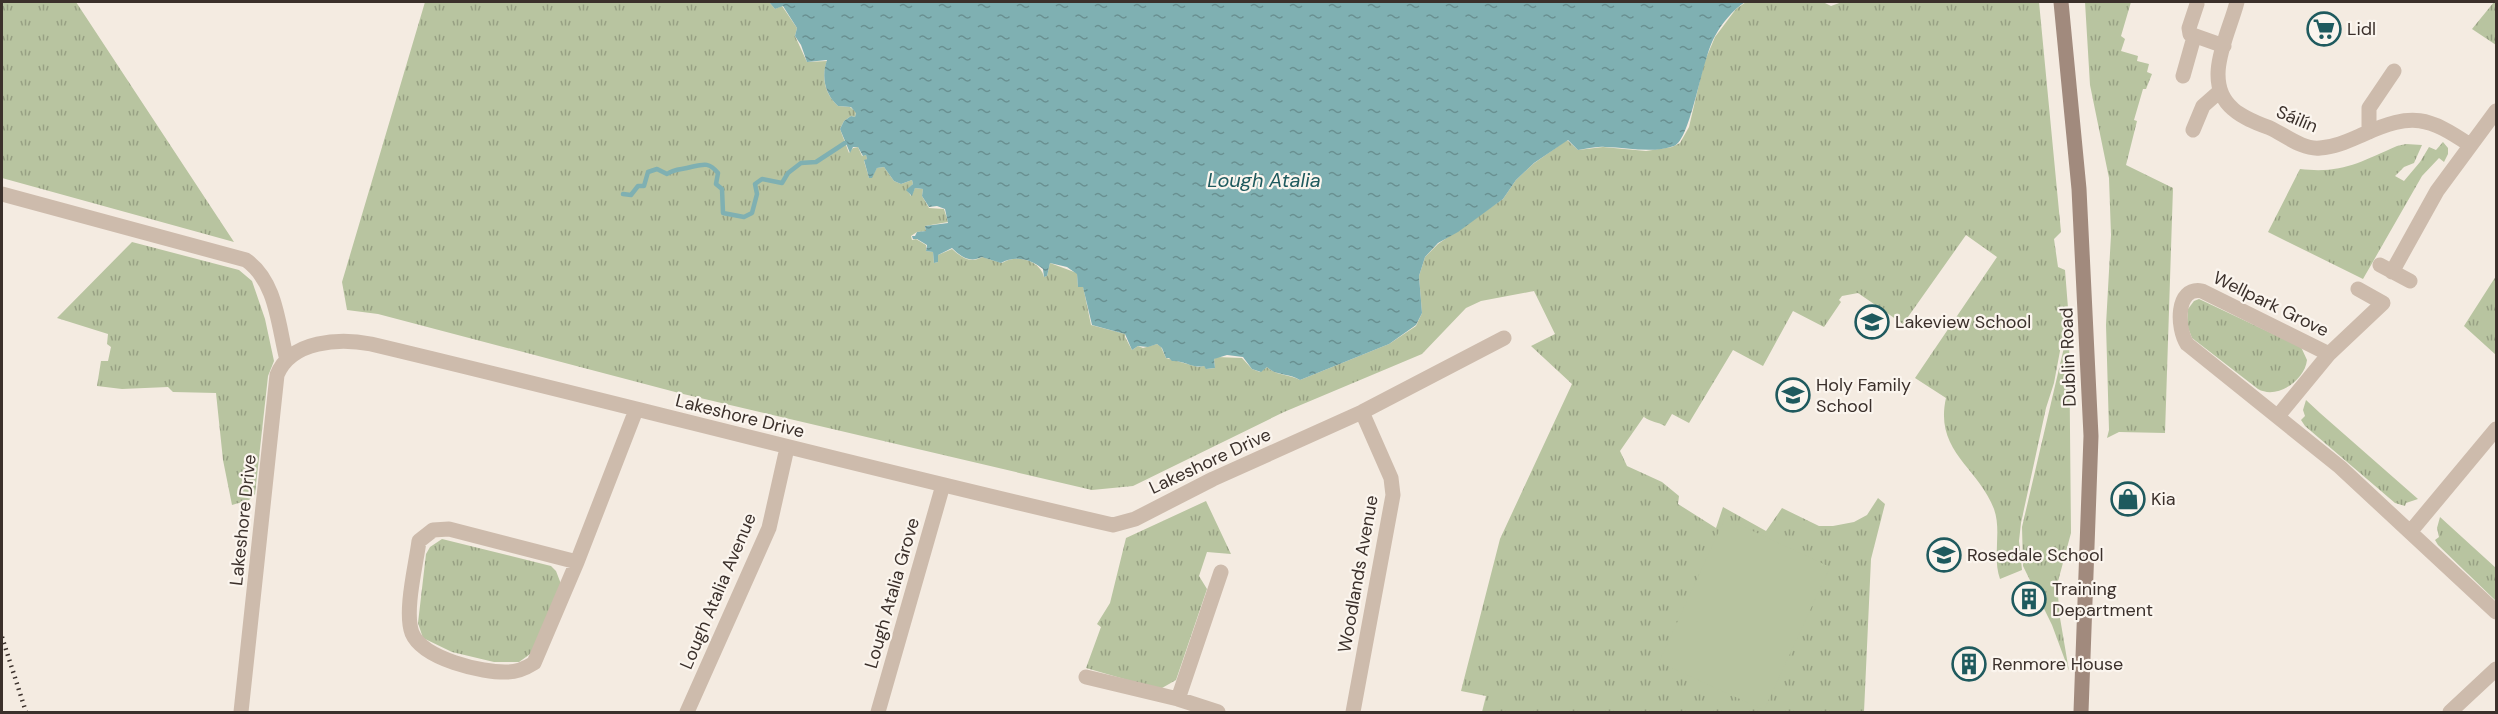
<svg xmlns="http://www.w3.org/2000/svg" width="2498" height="714" font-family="'DM Sans',sans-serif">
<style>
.grass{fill:url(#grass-tufts)}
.garden{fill:#b8c4a0}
.water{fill:url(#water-ripples)}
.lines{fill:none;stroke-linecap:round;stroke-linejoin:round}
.stream{stroke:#7fb0b2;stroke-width:4.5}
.minor{stroke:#cdbbac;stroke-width:15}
.secondary{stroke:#a18a7d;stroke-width:15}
.rail{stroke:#3b302b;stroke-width:4.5;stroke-dasharray:1.5 4.5;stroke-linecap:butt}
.labels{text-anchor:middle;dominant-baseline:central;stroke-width:4.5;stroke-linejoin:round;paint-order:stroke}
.poi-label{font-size:18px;fill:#3b302b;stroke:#fbf5ee;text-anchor:start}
.street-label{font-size:18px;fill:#3b302b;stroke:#fbf5ee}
.water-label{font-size:20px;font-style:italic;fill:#1f5a5e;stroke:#fbf5ee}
</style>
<defs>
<pattern id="grass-tufts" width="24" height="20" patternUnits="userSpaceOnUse" patternTransform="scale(1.5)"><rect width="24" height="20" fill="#b8c4a0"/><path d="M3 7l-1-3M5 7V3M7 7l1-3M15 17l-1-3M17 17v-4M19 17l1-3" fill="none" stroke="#97a083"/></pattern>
<pattern id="water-ripples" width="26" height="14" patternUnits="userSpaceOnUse" patternTransform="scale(1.5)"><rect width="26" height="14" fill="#7fb0b2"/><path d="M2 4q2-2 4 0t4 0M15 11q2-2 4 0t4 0" fill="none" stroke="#699091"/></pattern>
</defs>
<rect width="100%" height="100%" fill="#f4ebe1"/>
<path class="grass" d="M2 2H76L234 242 2 178Z
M425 2H769L775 9 782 6 797 28 795 36 807 62 827 61C821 78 825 94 838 106L850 107 856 112 855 117 851 116 844 121 840 129 849 153 853 148 858 147 862 156 866 155 867 159 864 161 869 178H871L877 168 884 167 894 181 901 184 912 180 913 184 907 190 911 196 915 188 923 189 922 196 929 208 944 209 948 222 925 226 926 231 917 232 911 236 912 240 916 239 926 245V251L933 252 934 263 938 262V255L952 249C961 257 970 264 982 257L1002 263C1015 254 1040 259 1044 277L1047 276 1050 263 1077 273 1078 287 1083 286 1091 325 1125 334V337L1132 350 1138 346 1143 348 1157 344 1161 347 1166 358 1198 367 1204 366 1207 369 1215 368 1214 359 1217 357 1242 358 1252 369 1260 372 1267 367C1276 376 1289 374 1300 380L1389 344 1416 326 1422 313 1419 276 1425 257 1438 244 1503 199 1516 180 1533 164 1567 140 1578 150 1603 147 1646 151 1672 147 1680 143 1689 127 1704 63 1715 37 1736 9 1746 2H1823L1831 6 1842 2H2039L2061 232 2054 239 2058 267 2065 270 2068 308 2054 383 2046 408 2021 523 2019 541 2022 570 2000 579C1992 556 2002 532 1994 509 1978 467 1934 451 1946 398L1915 378 1997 257 1966 235 1903 324 1858 293 1842 296 1839 300 1841 302 1824 327 1793 311 1763 366 1733 350 1689 423 1672 414 1665 426C1658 422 1651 422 1644 417L1645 415 1620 451 1627 466 1662 482 1679 496 1678 504 1716 528 1723 507 1766 531 1782 508 1819 526H1833L1854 522 1867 515 1878 498 1885 504 1871 559 1864 712H1482L1486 696 1461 691 1500 539 1572 384 1531 346 1555 334 1534 291 1481 301 1466 308 1422 354 1284 412 1133 486 1092 490 679 393 378 314 347 310 342 282Z
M2085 2H2131L2121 36 2125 39 2121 51 2138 56 2137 61 2149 64 2147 72 2152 74 2146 89H2143L2134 120 2137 121 2126 165 2173 188 2165 433 2119 432 2107 438 2109 430 2106 325 2111 235 2109 178 2090 85Z
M2494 2H2496V45L2472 29Z
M2443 142 2448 148V154L2444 162 2439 158 2422 176 2363 279 2268 232 2300 169C2342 174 2360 162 2397 146L2406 144 2422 145 2414 163 2404 167 2395 176 2404 181 2420 162 2429 147 2436 150Z
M132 242 239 270 252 281 265 319 274 361 268 376 255 494 249 500 232 505 223 460 216 393 173 392 168 387 122 389 97 386 101 361H108L111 347 107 344 108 334 57 318Z
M2496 276V355L2464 326Z
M2199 299 2301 347 2307 360C2305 380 2277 400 2258 389L2192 338 2187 325 2188 309 2194 301Z
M2069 326 2071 533 2057 585 2060 618 2069 671 2052 625 2023 566 2022 527Z
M2306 400 2320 413 2418 499 2406 503 2405 506 2395 503 2305 426 2301 420 2305 416 2303 410Z
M1206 501 1231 554 1207 552 1199 576 1207 589 1176 680 1162 688 1152 687 1086 668 1101 627 1097 624 1110 603 1126 538Z
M2440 517 2496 568V601L2438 545 2435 540 2439 537 2437 528Z
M442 539 551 566 556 571 561 584 533 652 519 662H494L452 652 423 638 418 623 426 554 430 547Z"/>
<path class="garden" d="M1725 518 1830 567 1764 710 1659 662Z"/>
<path class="water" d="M769 2H1745C1733 10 1722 23 1715 36 1702 57 1691 140 1674 146 1651 154 1628 147 1605 147 1596 146 1587 149 1578 150L1568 140 1534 163 1516 180 1503 199 1458 232 1438 243 1425 257 1419 276 1422 313 1416 325 1389 344 1300 380C1289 373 1276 376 1267 367L1261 372 1252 369 1243 357 1227 355 1214 359 1215 368 1206 369 1204 366C1193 369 1184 360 1172 361L1169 358H1166L1162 348 1157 344 1148 347 1138 346 1132 350 1125 334 1092 325 1083 287H1078L1077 274 1067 267 1050 263 1047 276 1044 277 1043 269C1031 259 1015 255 1001 263L982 257C970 263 961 257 952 248L938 255V262L934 263 933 252 926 251 927 245 917 239H913L912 236H915L917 232 926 231 925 226 948 223 945 209 937 206 929 207 922 196 923 189 915 188 912 196 906 190 913 184 912 180 901 184 894 181 884 167 877 168 872 178H869L864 160 867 159 866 155 863 156 858 147H853L850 153 840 129 844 121 851 116 855 117 856 113 851 107 838 106C825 94 821 77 827 60L807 62 801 45 795 36 797 28 783 6 775 9Z"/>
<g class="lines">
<path class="stream" d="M623 194 631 195 638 186H644L648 172 657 169 667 174C676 168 681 170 691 167 704 164 709 162 718 173L716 184 722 189 723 213 744 217 752 213 757 194 755 184 762 179 782 183 788 173 801 163 816 162 845 143"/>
<path class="minor" d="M2237 2C2229 34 2201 82 2233 109 2243 118 2257 123 2270 128 2285 135 2303 150 2320 148 2336 147 2350 140 2364 134 2413 112 2428 117 2470 145
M2197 4 2189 28 2190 34 2224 46
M2183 76 2194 37
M2193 130 2203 106 2220 91
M2369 132V108L2394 71
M2 194 246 260C277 282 278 326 287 360
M2380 265 2410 281
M2392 272 2437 191 2496 111
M2329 354 2202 291C2175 286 2177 329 2187 344L2340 467 2496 612
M2278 416 2329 354 2383 303 2358 289
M2411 531 2496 429
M577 562 449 529 433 530 419 541C416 565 404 611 412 633 423 659 482 673 508 672 517 672 526 668 534 663L577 562 636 410
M1086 677 1178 699 1218 712
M1178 699 1221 572
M241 712 277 375C291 340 340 338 371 344 619 403 864 468 1113 525L1135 519 1213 479 1362 412 1504 338
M687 712 769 528 787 448
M878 712 943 485
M1353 712 1393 495 1391 478 1362 412
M2450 712 2496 669"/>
<path class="secondary" d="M2061 2 2079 189 2091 436 2081 712"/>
<path class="rail" d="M2 637 26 712"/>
</g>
<defs>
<symbol id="supermarket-ring" viewBox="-11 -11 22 22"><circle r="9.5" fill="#fbf5ee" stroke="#1f5a5e" stroke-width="1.5"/><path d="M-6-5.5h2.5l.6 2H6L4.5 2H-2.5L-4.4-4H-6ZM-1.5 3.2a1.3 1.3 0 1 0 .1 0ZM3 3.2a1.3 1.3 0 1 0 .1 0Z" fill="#1f5a5e"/></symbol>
<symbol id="school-ring" viewBox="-11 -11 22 22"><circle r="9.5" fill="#fbf5ee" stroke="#1f5a5e" stroke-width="1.5"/><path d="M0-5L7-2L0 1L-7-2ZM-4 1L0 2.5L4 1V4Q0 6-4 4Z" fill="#1f5a5e"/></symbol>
<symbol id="shop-ring" viewBox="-11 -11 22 22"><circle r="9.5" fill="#fbf5ee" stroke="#1f5a5e" stroke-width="1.5"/><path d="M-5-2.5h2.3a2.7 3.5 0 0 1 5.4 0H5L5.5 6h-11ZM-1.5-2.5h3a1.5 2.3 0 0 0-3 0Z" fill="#1f5a5e"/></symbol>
<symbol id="building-ring" viewBox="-11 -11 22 22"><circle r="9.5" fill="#fbf5ee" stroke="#1f5a5e" stroke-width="1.5"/><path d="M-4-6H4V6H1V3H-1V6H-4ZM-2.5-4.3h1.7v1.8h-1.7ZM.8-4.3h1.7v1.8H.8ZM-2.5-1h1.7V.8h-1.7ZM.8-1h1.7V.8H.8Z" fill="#1f5a5e"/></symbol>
</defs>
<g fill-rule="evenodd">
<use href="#supermarket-ring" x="2305" y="10" width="38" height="38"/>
<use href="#school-ring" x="1853" y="303" width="38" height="38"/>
<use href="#school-ring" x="1774" y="376" width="38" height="38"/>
<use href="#shop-ring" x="2109" y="480" width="38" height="38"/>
<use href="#school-ring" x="1925" y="536" width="38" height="38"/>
<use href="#building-ring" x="2010" y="580" width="38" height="38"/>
<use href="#building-ring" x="1950" y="645" width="38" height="38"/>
</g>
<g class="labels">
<g class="poi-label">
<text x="2347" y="29">Lidl</text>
<text x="1895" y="322">Lakeview School</text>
<text x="1816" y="385">Holy Family<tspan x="1816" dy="21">School</tspan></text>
<text x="2151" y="499">Kia</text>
<text x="1967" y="555">Rosedale School</text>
<text x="2052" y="589">Training<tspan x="2052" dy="21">Department</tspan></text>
<text x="1992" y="664">Renmore House</text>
</g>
<g class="street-label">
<text transform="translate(2297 119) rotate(23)">Sáilín</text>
<text transform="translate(2271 304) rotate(26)">Wellpark Grove</text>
<text transform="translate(2068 357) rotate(-92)">Dublin Road</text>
<text transform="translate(740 416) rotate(14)">Lakeshore Drive</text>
<text transform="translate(1210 461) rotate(-25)">Lakeshore Drive</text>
<text transform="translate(243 520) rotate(-84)">Lakeshore Drive</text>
<text transform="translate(1358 574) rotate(-80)">Woodlands Avenue</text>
<text transform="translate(718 591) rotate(-67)">Lough Atalia Avenue</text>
<text transform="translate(892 593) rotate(-74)">Lough Atalia Grove</text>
</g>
<g class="water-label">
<text x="1264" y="180">Lough Atalia</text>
</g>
</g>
<rect width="2498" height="714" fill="none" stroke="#3b302b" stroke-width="6"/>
</svg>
